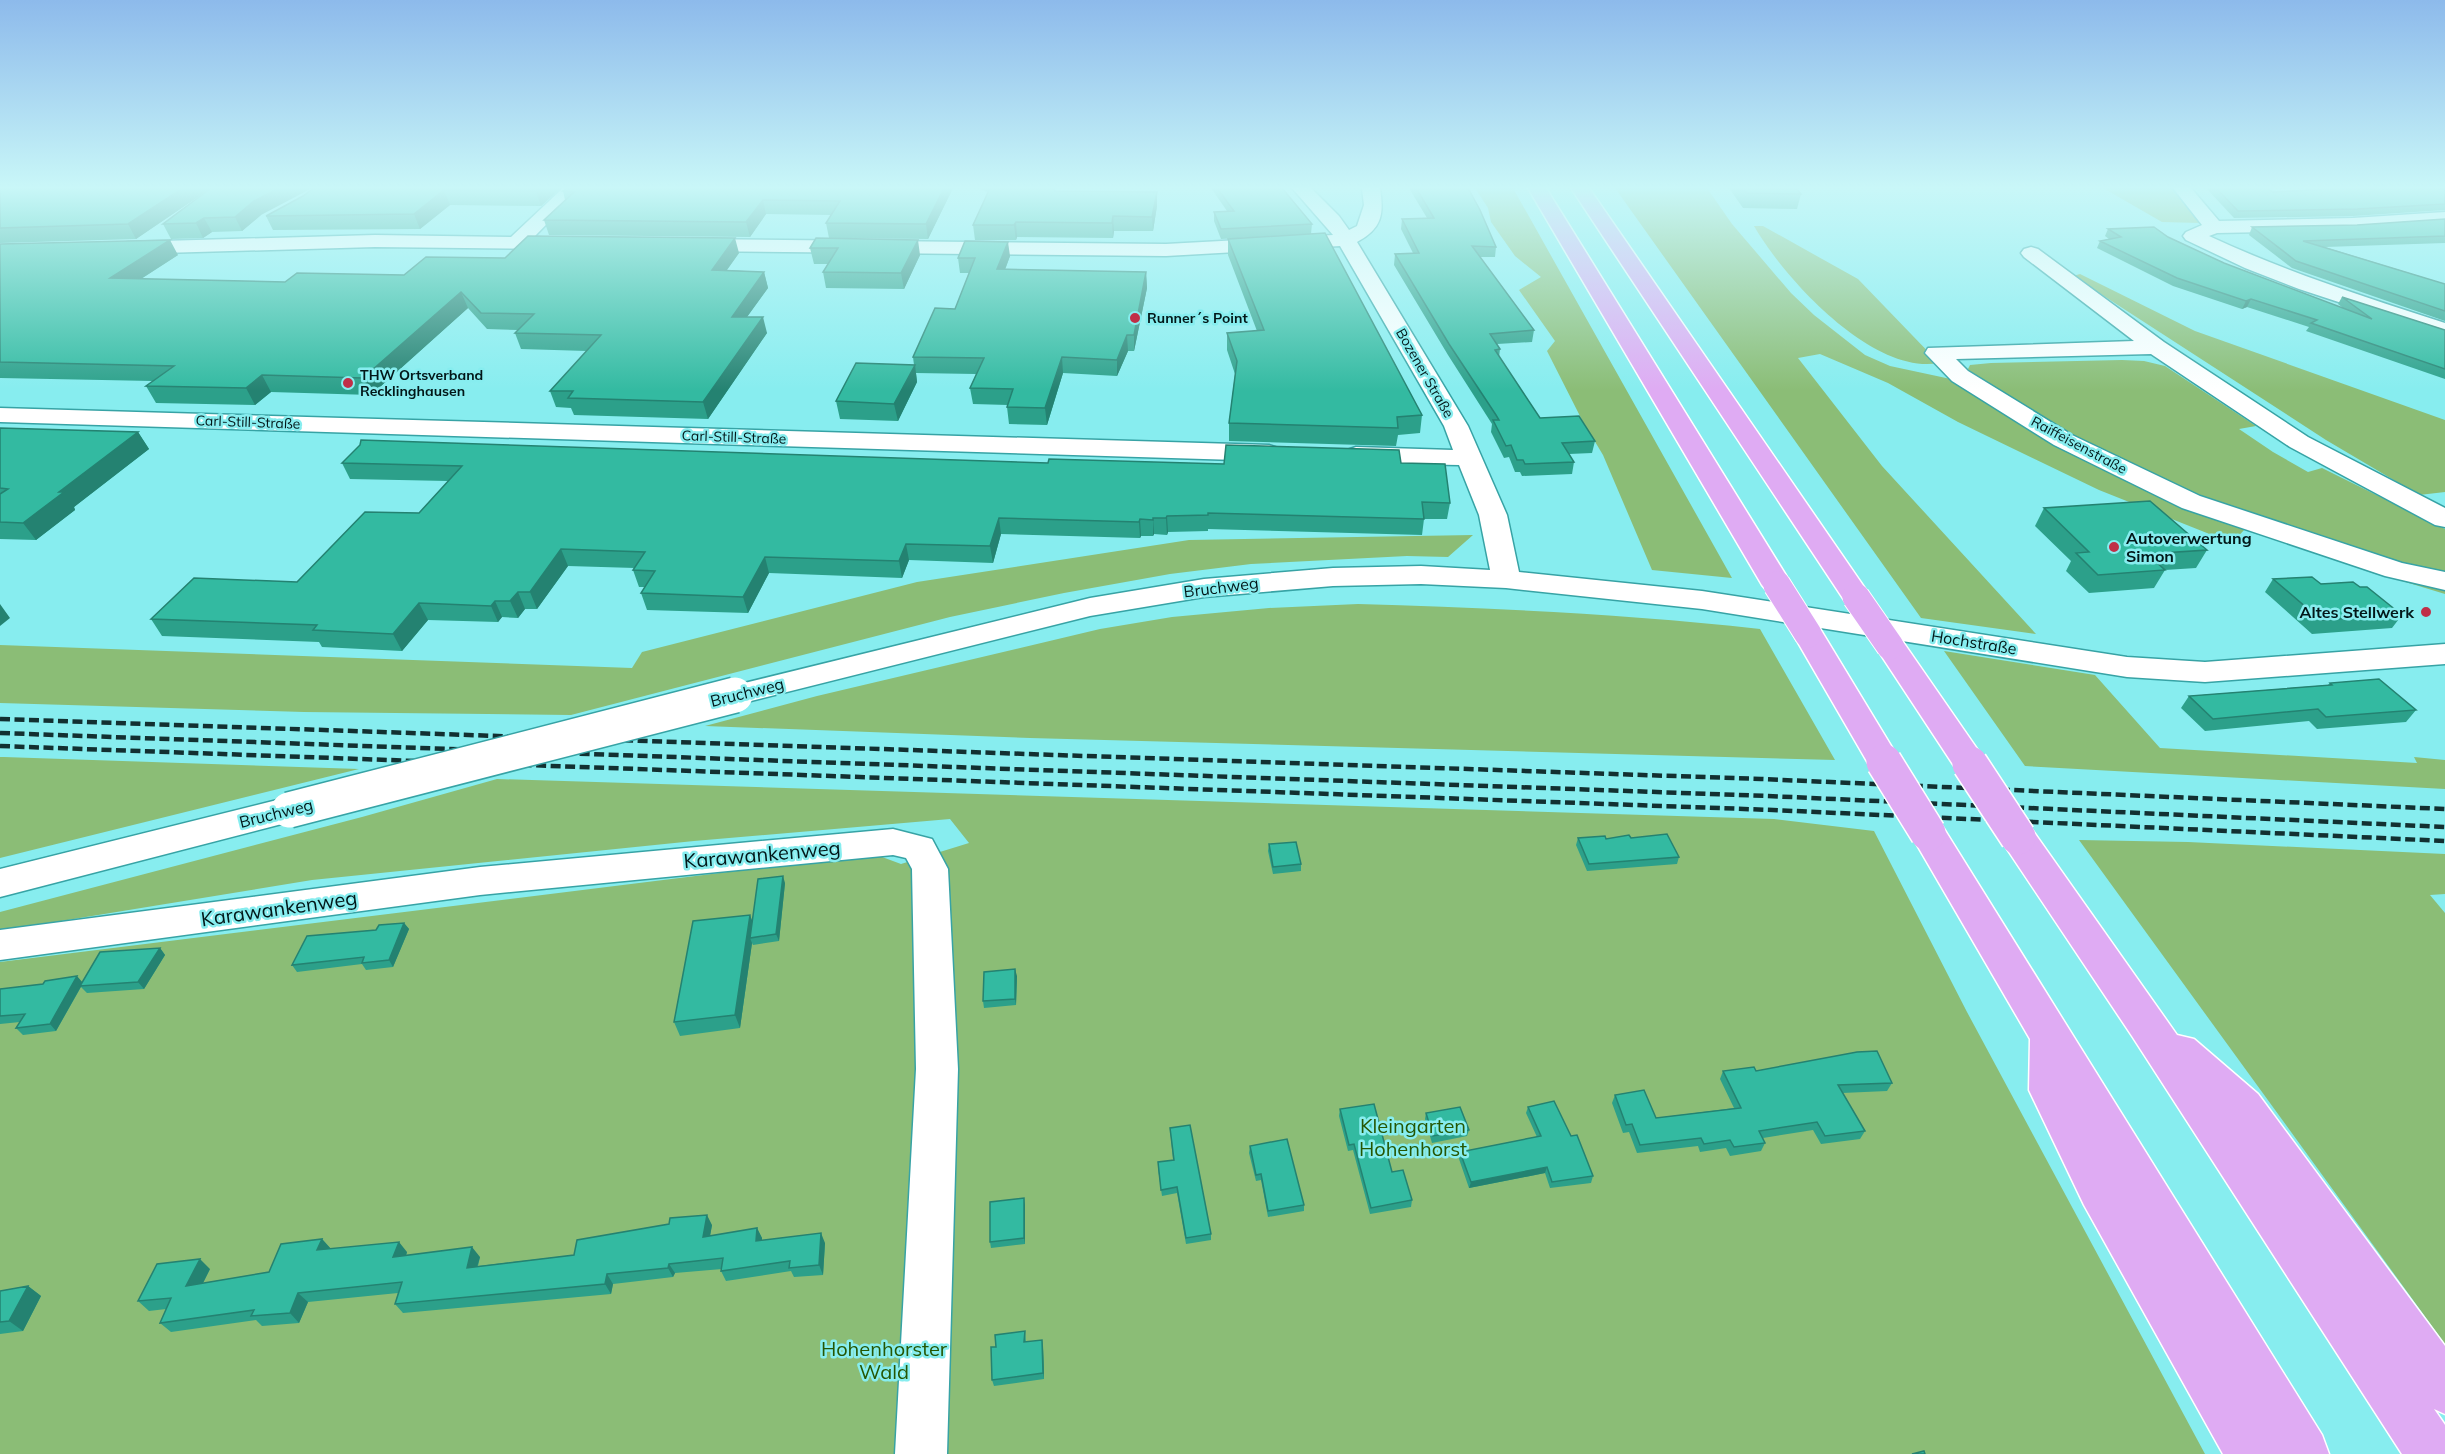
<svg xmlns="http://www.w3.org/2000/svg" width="2445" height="1454" font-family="Mulish,sans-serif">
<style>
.green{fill:#8bbd76}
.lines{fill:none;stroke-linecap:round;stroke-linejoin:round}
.minor-casing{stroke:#37a3a5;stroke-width:3}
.highway-casing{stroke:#fff;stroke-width:3}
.minor{fill:#fff;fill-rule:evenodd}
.highway{fill:#dfabf3;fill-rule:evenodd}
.rail{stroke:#123031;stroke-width:4.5;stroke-dasharray:10 4.5;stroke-linecap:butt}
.minor-bridge-casing{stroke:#37a3a5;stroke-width:38;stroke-linecap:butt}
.highway-bridge-far1-casing{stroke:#fff;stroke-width:29;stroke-linecap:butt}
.highway-bridge-casing{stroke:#fff;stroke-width:38;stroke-linecap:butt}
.minor-bridge{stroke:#fff;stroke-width:35}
.highway-bridge-far1{stroke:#dfabf3;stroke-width:27}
.highway-bridge{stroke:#dfabf3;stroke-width:35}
.wall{fill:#2ca08a}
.shaded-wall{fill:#248271}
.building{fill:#33baa1;stroke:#248271;stroke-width:1.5}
.poi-dot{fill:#c02f47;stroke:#87edef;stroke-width:2}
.labels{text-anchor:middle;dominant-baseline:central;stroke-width:5;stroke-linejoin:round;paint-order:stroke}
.far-poi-label{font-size:14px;font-weight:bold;fill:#021718;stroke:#87edef;text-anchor:start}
.far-street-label{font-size:14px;fill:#021718;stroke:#87edef}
.poi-label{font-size:16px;font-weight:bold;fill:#021718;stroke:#87edef;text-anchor:start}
.street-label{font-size:16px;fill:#021718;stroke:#87edef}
.near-street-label{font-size:20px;fill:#021718;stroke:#87edef}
.near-park-label{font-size:20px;fill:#255603;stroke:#87edef}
</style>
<rect width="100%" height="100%" fill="#87edef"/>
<path class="green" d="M1475 188H1513L1732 578 1652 570 1603 455 1582 420 1547 351 1555 341 1519 290 1541 277 1515 256 1491 222 1488 208Z
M1615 188H1707L1732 224 1791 293 1814 315 1865 355 1890 366 1960 381 2094 462 2445 588V594L2353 566 2245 529 2232 543 2099 490 1958 422 1888 383 1820 354 1798 358 1882 466 2036 634 1921 618Z
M2103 188H2174L2201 223 2162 222Z
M1754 226H1763L1858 279 1939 363C1872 375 1784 278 1754 226Z
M2080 274 2195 331 2445 420V492L2419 495 2326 440 2073 276Z
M2122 360 2144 361 2165 366 2256 426 2239 429 2273 452 2308 472 2322 468 2445 529V575L2367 555 2174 487 2103 455 1971 374 1968 369 1970 365 1991 363Z
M1473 535 1448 557 1407 556 1251 564 1170 574 1064 593 950 617 571 715 304 712 0 703V645L632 668 642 652 917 582 1189 540Z
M1358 604C1492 608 1626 614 1760 629L1835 760 1030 738 705 726 817 696 1100 629 1172 617 1269 608Z
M1944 651 2095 675 2160 748 2417 763 2414 757 2445 760V789L2025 766Z
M0 757H4L359 769 0 858Z
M497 779 1774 819 1874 831 1967 1012 2205 1454H0V962L874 854 901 864 969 843 950 819 694 841 312 880 0 931V912L362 817Z
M2079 840 2188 842 2445 854V894L2430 895 2445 913V1344Z"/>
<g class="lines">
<defs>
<path id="minor" d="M563 188H582L534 237 572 239 575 243 572 247 565 249 375 247 128 254 121 252 118 248 121 244 128 242 375 235 511 237Z
M1292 188H1311L1339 216 1349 230 1357 226 1364 205 1362 188H1380C1384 215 1382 228 1357 242L1468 426 1507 515 1519 572 1702 591 2127 657 2205 662 2445 644V664L2205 682 2127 677 1702 609 1506 588 1421 584 1333 586 1204 597 1090 616 735 705 724 702 719 695 724 688 1090 598 1204 579 1333 568 1421 566 1490 570 1479 515 1459 465 1356 463 1347 460 1343 455 1347 450 1356 447 1453 450 1444 426 1340 246 1166 256 692 251 685 249 682 245 685 241 692 239 1166 244 1333 235Z
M2173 188H2191L2219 221 2353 218 2445 212V224L2353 230 2217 233 2209 236C2286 272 2365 297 2445 323V337L2299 289 2245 268 2186 240 2183 236 2186 232 2202 225Z
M2031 247 2038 249 2164 342 2308 437 2445 508V527L2435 525 2290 447 2151 354 1956 359 1968 371 2072 435 2200 496 2402 563 2445 572V590L2385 576 2182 508 2054 445 1952 381 1925 353 1928 348 2134 341 2024 257 2021 253 2024 249Z
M0 408 1269 445 1278 448 1282 453 1278 458 1269 461 0 422Z
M289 797 301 801 307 810 301 819 0 897V869Z
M893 829 932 839 948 869 958 1069 947 1454H895L916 1069 912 869 906 858 893 855 480 895 0 960V930L480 867Z"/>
<path id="highway" d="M1528 188H1546L1792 585 1787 591 1777 594 1767 591 1762 585Z
M1571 188H1589L1871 597 1866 603 1856 606 1846 603Z
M1808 625 1819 627 1896 754 1901 762 1896 770 1884 774 1872 770 1793 634 1797 627Z
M1890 636 1901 639 1982 756 1987 764 1982 772 1970 776 1958 772 1875 646 1879 639Z
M1928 820 1941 824 2322 1435 2329 1454H2223L2084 1205 2029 1090 2030 1039 1910 833 1915 824Z
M2018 824 2031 828 2177 1035 2194 1039 2258 1094 2445 1346V1414L2434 1409 2445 1425V1454H2402L2132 1036 2005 846 2000 837 2005 828Z"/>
</defs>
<use href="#minor" class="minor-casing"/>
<use href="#highway" class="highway-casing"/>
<use href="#minor" class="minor"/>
<use href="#highway" class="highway"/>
<path class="rail" d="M0 719 1761 779 2445 809
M0 733 1768 796 2445 827
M0 746 1773 810 2445 841"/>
<defs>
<path id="minor-bridge" d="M289 810 735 695"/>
<path id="highway-bridge-far1" d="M1777 585 1808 634
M1856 597 1890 646"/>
<path id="highway-bridge" d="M1884 762 1928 833
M1970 764 2018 837"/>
</defs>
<use href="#minor-bridge" class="minor-bridge-casing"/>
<use href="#highway-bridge-far1" class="highway-bridge-far1-casing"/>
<use href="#highway-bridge" class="highway-bridge-casing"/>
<use href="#minor-bridge" class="minor-bridge"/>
<use href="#highway-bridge-far1" class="highway-bridge-far1"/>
<use href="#highway-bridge" class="highway-bridge"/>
</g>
<path class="wall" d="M0 188H211L136 239 0 243Z
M211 188 261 215 242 231 212 232 203 238 171 239 163 224Z
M314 188H561L541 206 450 205 420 229 273 230 266 216 303 196Z
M567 188H953L928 239 829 238 826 223 831 215 766 214 750 237 549 235 544 220 565 200 563 191Z
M977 188H1054L1055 191 1157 192V206L1153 231H1114L1113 238 1017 237 1016 240H975L973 225 988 192Z
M1211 188H1282L1312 224 1311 234 1221 239 1214 221V212L1227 211Z
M1409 188H1468L1496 247 1495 257H1480L1534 330 1532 342 1497 344 1500 349 1499 357 1540 418 1595 441 1592 453 1569 454 1574 462 1572 474 1522 476 1520 472H1515L1509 457 1504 458 1491 432 1492 424 1448 355 1394 265 1395 254 1413 253 1401 229 1402 219 1427 218Z
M1729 188H1796L1801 194 1797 209 1743 208Z
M2206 188H2267L2273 192 2445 188V210L2353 216 2234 218Z
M2445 219V243L2325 247 2445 284V321L2292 268 2249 235 2252 227 2357 225Z
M2108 229 2168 237 2224 263 2343 308 2338 304 2342 297 2445 330V379L2306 331 2309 327 2247 307 2242 309 2173 286 2097 248 2100 241 2109 239 2105 236Z
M816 238 920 255 904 289 826 288 823 272 828 264H814L810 248Z
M1228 239 1422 415 1420 433 1398 435 1396 446 1229 441V423L1235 374 1227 350V333L1257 331 1228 255Z
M0 244 178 255 141 279 285 282 404 275 505 258 739 253 727 270 764 272 768 288 747 317 767 333 708 419 574 415 571 408 556 407 550 391 587 351 521 349 515 333 518 330 487 329 468 308 371 395 271 392 255 405 156 403 146 386 153 381 0 378Z
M1010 256 1005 270 1146 272 1147 288 1134 351H1128L1117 376 1063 373 1047 425 1009 424 1007 407 1008 405 973 404 970 388 976 374 916 373 917 382 898 421 840 419 836 401 914 365 913 357 955 309 969 273H960L958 258Z
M0 428 138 432 149 449 74 507 75 510 36 540 0 539Z
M342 463 1224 464 1401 463 1450 503 1447 519H1424L1422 535 1208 529V531L1168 532 1167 535 1154 534 1153 536H1141L1140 538 1001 534 993 563 909 560 902 578 769 573 748 613 647 610 641 593 645 587H639L633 570 635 568 568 566 537 609H525L518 618 502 617 498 622 428 620 402 651 322 647 319 642 162 636 151 619 297 582 419 513 448 481 350 479Z
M2044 508 2207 550 2196 568 2165 570 2154 588 2089 593 2066 571 2071 561 2035 526Z
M2273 579 2360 587 2402 615 2392 628 2312 634 2265 592Z
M2330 683 2416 710 2406 722 2317 729 2309 721 2205 731 2181 708 2189 696 2328 685Z
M1578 838 1606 839 1631 838 1679 857 1677 864 1587 871 1576 845Z
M1269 844 1301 864V871L1273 874 1268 851Z
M785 883 779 941 753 945 752 943 740 1028 680 1036 674 1022 750 915 752 922Z
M404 923 409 929 393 967 366 970 362 964 297 972 292 965 376 930Z
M160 948 165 955 144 989 87 993 81 987 56 1031 23 1035 16 1028 20 1022 0 1024V989L43 984 82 982Z
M1017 976 1016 1005 984 1008 983 1001Z
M1723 1071H1756L1892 1083 1887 1091 1842 1093 1865 1131 1860 1139 1821 1144 1813 1130 1763 1138 1765 1143 1761 1151 1730 1156 1726 1148 1700 1152 1698 1146 1637 1153 1629 1132 1623 1133 1612 1103 1615 1095 1656 1118 1734 1108 1720 1079Z
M1528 1107 1571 1136 1593 1176 1591 1183 1550 1188 1545 1173 1469 1188 1459 1159 1460 1152 1537 1137 1526 1113Z
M1340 1109 1392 1172 1412 1200 1411 1207 1370 1214 1353 1150 1348 1151 1339 1116Z
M1426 1113 1469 1130 1467 1136 1432 1143 1425 1119Z
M1170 1128 1211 1234V1240L1186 1244 1177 1193 1162 1196 1158 1169 1173 1160Z
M1250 1146 1304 1205V1211L1268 1217 1261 1180 1256 1181 1249 1153Z
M1025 1205V1244L991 1248 990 1242Z
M712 1225 710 1236 757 1228 762 1238V1241L825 1243 823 1275 794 1277 791 1271 726 1281 721 1271 722 1269 675 1273 673 1277 613 1284 611 1294 403 1313 395 1304 398 1293 308 1302 299 1323 262 1326 256 1320 171 1332 160 1323 166 1309 149 1311 138 1301 210 1269 203 1283 269 1272 322 1239 331 1249 407 1252 406 1256 480 1257 478 1266 574 1255Z
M28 1286 41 1296 23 1331 0 1334V1291Z
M1025 1331 1026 1342 1043 1346 1044 1379 994 1386 992 1380 996 1347Z"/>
<path class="shaded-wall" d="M183 188H211L136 239 128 224Z
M279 188H312L261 215 242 231 235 217 254 201Z
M540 188H561L541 206 536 191Z
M944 188H953L928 239 926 224Z
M444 190 450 205 420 229 414 214Z
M1157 192V206L1153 231 1152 217Z
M763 200 766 214 750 237 746 222Z
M1113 216 1114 231 1113 238 1112 223Z
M204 218 212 232 203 238 196 223Z
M1016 222 1017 237 1016 240 1014 225Z
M735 238 739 253 716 285 712 270Z
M170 240 178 255 119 293 110 278Z
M918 240 920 255 904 289 901 273Z
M1008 242 1010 256 999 285 997 269Z
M764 272 768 288 736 332 732 317Z
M1146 272 1147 288 1134 351V335Z
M461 292 468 308 371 395 363 378Z
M2251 299 2247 307 2242 309 2246 301Z
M763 317 767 333 708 419 703 402Z
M1127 335 1128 351 1117 376V360Z
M1062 357 1063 373 1047 425 1045 408Z
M915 365 917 382 898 421 894 404Z
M262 375 271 392 255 405 246 388Z
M138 432 149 449 74 507 75 510 36 540 23 523 59 492Z
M1167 516 1168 532 1167 535 1166 518Z
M999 518 1001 534 993 563 990 546Z
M1153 518 1154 534 1153 536Z
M1140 519 1141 536 1140 538 1139 522Z
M906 544 909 560 902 578 899 561Z
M561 549 568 566 537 609 530 592Z
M765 557 769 573 748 613 743 597Z
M518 592 525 609 518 618 510 601Z
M495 601 502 617 498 622 491 606Z
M419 603 428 620 402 651 393 634Z
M0 604 10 618 0 626Z
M783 876 785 883 779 941 776 934Z
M750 915 755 928 750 938 752 943 740 1028 735 1015Z
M404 923 409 929 393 967 389 960Z
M160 948 165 955 144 989 138 982Z
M1015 969 1017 976 1016 1005 1015 999Z
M77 976 83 983 56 1031 50 1024Z
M1547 1167 1545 1173 1469 1188 1471 1182Z
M1024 1198 1025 1205V1244L1024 1238Z
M707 1215 712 1225 708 1247 703 1237Z
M757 1228 762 1238 761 1251 756 1241Z
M821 1233 825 1243 823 1275 819 1265Z
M322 1239 331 1249 317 1250Z
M399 1242 407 1252 402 1267 393 1257Z
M472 1247 480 1257 474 1277 467 1268Z
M200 1259 210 1269 197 1295 186 1286Z
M669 1264 675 1273 673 1277 668 1268Z
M607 1274 613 1284 611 1294 605 1284Z
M28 1286 41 1296 23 1331 9 1321Z
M298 1293 308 1302 299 1323 290 1313Z
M1042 1340 1043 1346 1044 1379 1043 1373Z"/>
<path class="building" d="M0 188H183L128 224 0 228Z
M211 188H279L254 201 235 217 204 218 196 223 163 224Z
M314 188H540L536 191 444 190 414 214 266 216 303 196Z
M567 188H944L926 224 826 223 840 201 763 200 746 222 544 220 574 192 563 191Z
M990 188H1054L1055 191 1157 192 1152 217 1113 216 1112 223 1016 222 1014 225H973Z
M1217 188H1282L1312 224 1221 229 1214 212 1234 211Z
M1416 188H1468L1480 210 1496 247 1472 246 1534 330 1490 334 1500 349 1495 350 1540 418 1579 416 1595 441 1562 443 1574 462 1525 464 1523 460H1517L1511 445 1506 446 1493 420H1499L1496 415 1449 344 1395 254 1419 253 1402 219 1434 218Z
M1743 188H1796L1801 194 1747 193Z
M2216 188H2267L2273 192 2348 188H2445V204L2357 209 2238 211Z
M2445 219V236L2303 241 2445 284V311L2296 261 2252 227 2357 225Z
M2154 227 2168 237 2224 263 2372 319 2342 297 2445 330V369L2311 323 2317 320 2251 299 2246 301 2177 278 2100 241 2121 237 2108 229Z
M1325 233 1422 415 1397 417 1398 428 1229 423 1237 361 1227 333 1264 330 1228 239Z
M528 236 735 238 712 270 764 272 732 317H763L703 402 568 398 573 391H550L601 335 515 333 534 314 481 313 461 292 363 378 262 375 246 388 146 386 174 366 0 362V244L170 240 110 278 285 282 297 273 404 275 426 257 505 258Z
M816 238 918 240 901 273 823 272 838 248H810Z
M965 241 1008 242 997 269 1146 272 1134 335H1127L1117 360 1062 357 1045 408 1007 407 1013 389 970 388 984 358 913 357 935 308 955 309 975 258H958Z
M856 363 915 365 894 404 836 401Z
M0 428 138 432 59 492H64L23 523 0 522V494L8 489 0 488Z
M361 440 1048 463 1049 459 1224 464 1226 445 1399 450 1401 463 1445 464 1450 503 1422 502 1424 519 1208 513V515L1167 516 1166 518H1153V520L1140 519 1139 522 999 518 990 546 906 544 899 561 765 557 743 597 641 593 655 571 633 570 645 552 561 549 530 592H518L510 601H495L491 606 419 603 393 634 313 630 317 625 151 619 194 578 297 582 365 512 419 513 462 466 342 463 360 445Z
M2150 501 2207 550 2147 554 2165 570 2098 575 2076 553 2089 552 2044 508Z
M2312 577 2321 584 2353 582 2360 587H2367L2402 615 2321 620 2273 579Z
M2379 679 2416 710 2326 717 2318 709 2213 719 2189 696 2332 685 2330 683Z
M1667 834 1679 857 1589 864 1578 838 1605 836 1606 839 1629 835 1631 838Z
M1296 842 1301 864 1273 867 1269 844Z
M783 876 776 934 750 938 758 879Z
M750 915 735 1015 674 1022 693 921Z
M404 923 389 960 362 963 364 957 292 965 307 936 376 930 379 925Z
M160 948 138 982 80 986 100 952Z
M1015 969V999L983 1001 984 972Z
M77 976 50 1024 16 1028 25 1014 0 1016V989L43 984 45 981Z
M1877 1051 1892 1083 1838 1085 1865 1131 1825 1136 1817 1122 1759 1131 1765 1143 1734 1147 1730 1140 1704 1144 1701 1138 1640 1145 1632 1124 1626 1125 1615 1095 1644 1090 1656 1118 1741 1108 1723 1071 1754 1067 1756 1071 1857 1052Z
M1554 1101 1571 1136 1577 1135 1593 1176 1552 1182 1547 1167 1471 1182 1460 1152 1541 1136 1528 1107Z
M1374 1104 1392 1172 1403 1170 1412 1200 1371 1208 1354 1144 1349 1145 1340 1109Z
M1460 1107 1469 1130 1433 1136 1426 1113Z
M1190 1125 1211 1234 1186 1238 1177 1187 1161 1190 1158 1162 1174 1160 1170 1128Z
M1287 1139 1304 1205 1268 1211 1261 1174 1256 1175 1250 1146Z
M1024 1198V1238L990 1242V1202Z
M707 1215 703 1237 757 1228 756 1241 821 1233 819 1265 789 1268 790 1261 721 1271 723 1258 669 1264 668 1268 607 1274 605 1284 395 1304 402 1282 298 1293 290 1313 251 1316 254 1310 160 1323 171 1298 138 1301 157 1264 200 1259 186 1286 269 1272 281 1244 322 1239 317 1250 399 1242 393 1257 472 1247 467 1268 574 1255 577 1240 669 1224 670 1218Z
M28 1286 9 1321 0 1322V1291Z
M1025 1331 1024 1342 1042 1340 1043 1373 992 1380 991 1347H996L995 1335Z
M1924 1451 1925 1454H1912Z"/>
<linearGradient id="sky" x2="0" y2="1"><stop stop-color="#8dbaeb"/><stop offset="0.48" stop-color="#c9f7f8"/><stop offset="1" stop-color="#c9f7f8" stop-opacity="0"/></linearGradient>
<rect width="2445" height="391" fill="url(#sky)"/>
<g class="poi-dot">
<circle cx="1135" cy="318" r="6"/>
<circle cx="348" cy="383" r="6"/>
<circle cx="2114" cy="547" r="6"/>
<circle cx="2426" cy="612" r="6"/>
</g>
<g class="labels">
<g class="far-poi-label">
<text x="1147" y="318">Runner´s Point</text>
<text x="360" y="375">THW Ortsverband<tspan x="360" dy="16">Recklinghausen</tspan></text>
</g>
<g class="far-street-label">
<text transform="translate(1425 373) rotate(60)">Bozener Straße</text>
<text transform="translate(248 422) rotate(2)">Carl-Still-Straße</text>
<text transform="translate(734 437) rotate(2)">Carl-Still-Straße</text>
<text transform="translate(2079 445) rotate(28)">Raiffeisenstraße</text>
</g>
<g class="poi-label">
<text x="2126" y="538">Autoverwertung<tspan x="2126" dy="18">Simon</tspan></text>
<text x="2414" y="612" text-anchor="end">Altes Stellwerk</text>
</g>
<g class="street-label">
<text transform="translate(1221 587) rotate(-7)">Bruchweg</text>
<text transform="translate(1974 642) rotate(9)">Hochstraße</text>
<text transform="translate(747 692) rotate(-14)">Bruchweg</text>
<text transform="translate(276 813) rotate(-14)">Bruchweg</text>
</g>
<g class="near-street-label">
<text transform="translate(762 854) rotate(-5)">Karawankenweg</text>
<text transform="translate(279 908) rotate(-8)">Karawankenweg</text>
</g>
<g class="near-park-label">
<text x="1413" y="1125">Kleingarten<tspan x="1413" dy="23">Hohenhorst</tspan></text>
<text x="884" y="1348">Hohenhorster<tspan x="884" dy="23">Wald</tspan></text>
</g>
</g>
</svg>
